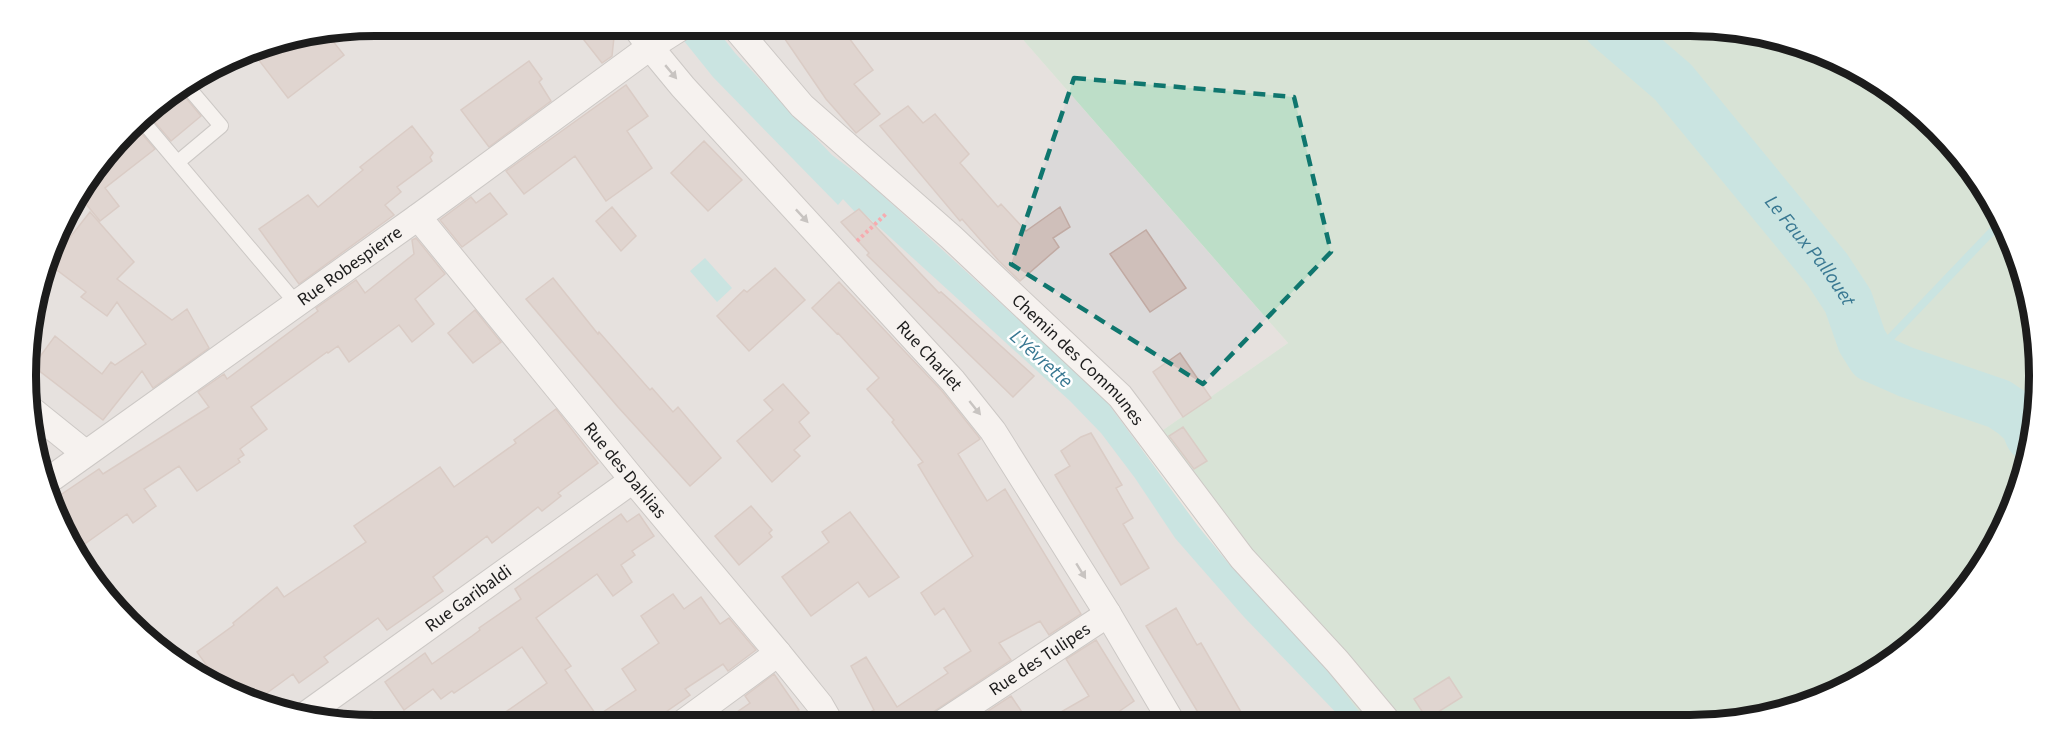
<svg xmlns="http://www.w3.org/2000/svg" width="2065" height="751" font-family="'Source Sans 3',sans-serif">
<style>
.residential{fill:#dbd9d9}
.wetland{fill:#bddec8}
.water{fill:#9edfe0}
.lines{fill:none;stroke-linecap:round;stroke-linejoin:round}
.stream{stroke:#9edfe0;stroke-width:8}
.river{stroke:#9edfe0;stroke-width:50}
.building{fill:#cfbfba;stroke:#c1aaa3;stroke-width:1.5}
.service-casing{stroke:#a3a3a3;stroke-width:16}
.minor-casing{stroke:#a3a3a3;stroke-width:28}
.path{stroke:#ff6272;stroke-width:4;stroke-dasharray:3 3;stroke-linecap:butt}
.service{stroke:#fff;stroke-width:14}
.minor{stroke:#fff;stroke-width:26}
.oneway{fill:#999}
.marked{fill:none;stroke:#0f766e;stroke-width:4.5;stroke-dasharray:12 8;stroke-linejoin:round}
.labels{text-anchor:middle;dominant-baseline:central;stroke-width:5;stroke-linejoin:round;paint-order:stroke}
.street-label{font-size:18px;fill:#1c1c1c;stroke:#fff}
.water-label{font-size:20px;font-style:italic;fill:#397892;stroke:#fff}
.rim{fill:none;stroke:#1c1c1c;stroke-width:8}
</style>
<rect width="100%" height="100%" fill="#efe7e1"/>
<path class="residential" d="M376 26H1011L1288 343 1140 446 1138 467 1360 723 376 725 285 714 181 666 85 570 37 466 28 330 62 220 144 113 242 52Z"/>
<path class="wetland" d="M1011 26H1690L1780 37 1902 98 1992 200 2036 329 2028 466 1992 551 1921 638 1844 690 1736 722 1356 723 1140 446 1288 343Z"/>
<path class="water" d="M672 26H714L735 53 832 155 868 182 1075 371 1107 402 1198 526 1229 564 1302 638 1368 723H1346L1244 617 1175 538 1135 478 1101 433 1070 401 859 209 855 212 843 199 838 205 713 77Z
M1587 26H1610L1679 87 1809 254 1879 351 1866 366 1860 358 1844 325 1822 292 1663 95Z
M705 258 732 288 717 302 690 271Z"/>
<g class="lines">
<path class="stream" d="M1872 357 2000 223"/>
<path class="river" id="s1" d="M1608 26 1673 82 1827 269 1848 301 1862 341 1872 357 1906 372 1999 404 2014 414 2025 424 2030 436"/>
</g>
<path class="building" d="M573 26H605L614 37 612 56 602 63Z
M776 26H840L873 70 854 84 880 114 856 133 826 99Z
M328 35 344 55 288 98 251 50Z
M529 61 542 79 539 82 551 101 489 147 461 110Z
M626 85 648 116 627 131 652 168 606 201 575 156 524 194 506 171Z
M180 91 201 116 171 141 146 112Z
M908 106 923 123 935 114 969 154 960 163 998 207 1001 204 1026 231 1060 207 1070 227 1053 238 1059 247 1020 281 999 261 962 219 960 221 880 126Z
M135 126 155 149 105 188 119 206 100 221 86 204 83 206 77 200Z
M412 126 433 153 430 157 432 161 397 187 401 192 385 205 394 215 299 284 259 229 308 195 318 207 363 170 360 167Z
M704 141 742 180 708 211 671 173Z
M490 193 507 214 462 247 440 220 471 197 476 203Z
M612 207 636 236 621 251 596 221Z
M859 209 939 293 941 292 1034 376 1013 397 867 255 869 253 841 222Z
M90 212 134 262 117 279 172 320 187 309 209 348 153 388 142 371 103 420 33 366 55 336 102 374 111 362 115 365 146 344 117 302 107 316 81 297 86 292 49 264Z
M1146 230 1186 288 1150 312 1110 254Z
M416 238 445 274 415 299 434 324 412 342 399 325 349 362 338 346 328 353 327 352 251 407 267 429 240 449 244 455 238 459 240 462 197 491 179 466 144 489 156 506 133 523 127 514 79 548 68 534 53 500 99 469 103 474 209 407 198 392 224 374 227 379 299 325 318 311 316 308 356 280 365 293 414 254 412 240Z
M775 268 805 300 749 351 717 316 744 290 747 292Z
M553 278 598 334 599 332 650 390 652 388 673 412 678 407 721 458 690 486 618 407 526 299Z
M839 282 942 391 978 436 980 439 958 454 987 501 1005 489 1081 614 1049 635 1040 621 999 643 1011 660 915 724H848L874 710 851 666 866 657 897 707 948 673 944 668 971 651 944 608 935 615 921 593 973 556 918 465 923 462 892 422 894 420 867 389 879 378 838 333 837 334 812 308Z
M475 310 501 342 473 363 448 333Z
M1180 353 1211 398 1183 417 1153 372Z
M783 384 809 413 799 422 810 436 794 450 800 456 772 482 737 441 773 410 764 400Z
M556 409 598 463 558 493 561 496 542 511 538 507 492 543 487 536 433 577 443 591 387 630 378 618 324 657 328 662 299 683 293 674 256 701 220 684 197 652 234 625 233 623 277 587 284 597 366 542 354 526 440 467 454 487 516 443 514 440Z
M1183 427 1207 461 1194 469 1169 436Z
M1091 433 1122 485 1116 488 1133 518 1123 524 1149 568 1121 585 1055 475 1070 466 1061 451 1081 437Z
M751 506 772 530 769 533 772 537 739 565 715 536Z
M850 512 899 577 869 597 858 582 811 616 782 577 829 542 822 532Z
M621 514 627 522 639 514 654 536 632 551 635 555 621 565 632 582 613 596 597 574 536 618 571 666 565 670 597 716 636 690 622 669 659 643 641 616 673 594 684 609 701 597 720 624 729 618 756 650 728 671 723 664 685 689 690 695 647 725H487L547 683 522 647 454 693 452 691 441 699 433 689 404 710 385 682 425 653 432 664 472 636 480 630 479 628 521 599 515 589Z
M1176 608 1197 645 1201 643 1248 724H1205L1146 626Z
M1096 640 1134 701 1101 724H1040L1089 696 1066 659Z
M774 674 799 710 777 725H718L750 703 745 696Z
M1449 677 1462 697 1427 719 1414 699Z
M1011 696 1030 724H968Z"/>
<g class="lines">
<defs>
<path id="service" d="M140 118 296 303
M178 162 221 126 187 86"/>
<g id="minor">
<path id="s2" d="M635 26 650 47 683 87 953 381 993 431 1108 614 1173 724"/>
<path id="s3" d="M734 26 802 106 951 237 1120 396 1242 558 1337 661 1389 723"/>
<path id="s4" d="M418 217 633 480 778 653 820 705 831 724"/>
<path d="M34 412 85 453"/>
<path id="s5" d="M45 483 418 217 650 47 683 26"/>
<path id="s6" d="M304 716 633 480"/>
<path id="s7" d="M941 724 1108 614"/>
<path d="M680 725 778 653"/>
</g>
</defs>
<use href="#service" class="service-casing"/>
<use href="#minor" class="minor-casing"/>
<path class="path" d="M857 241 887 213"/>
<use href="#service" class="service"/>
<use href="#minor" class="minor"/>
</g>
<defs><path id="oneway-solid" d="M-6-.8H1V-3.2L6.5 0L1 3.2V.8H-6Z" transform="scale(1.5)"/></defs>
<g class="oneway">
<use href="#oneway-solid" transform="translate(671 72) rotate(50)"/>
<use href="#oneway-solid" transform="translate(802 216) rotate(47)"/>
<use href="#oneway-solid" transform="translate(975 408) rotate(51)"/>
<use href="#oneway-solid" transform="translate(1081 571) rotate(58)"/>
</g>
<path d="M0 0H2065V751H0ZM1074 78 1294 97 1331 252 1203 384 1011 264Z" fill="#efe7e1" fill-opacity=".55" fill-rule="evenodd"/>
<path class="marked" d="M1074 78 1294 97 1331 252 1203 384 1011 264Z"/>
<g class="labels">
<g class="street-label">
<text stroke="none"><textPath href="#s5" startOffset="374">Rue Robespierre</textPath></text>
<text stroke="none"><textPath href="#s2" startOffset="442">Rue Charlet</textPath></text>
<text stroke="none"><textPath href="#s3" startOffset="480">Chemin des Communes</textPath></text>
<text stroke="none"><textPath href="#s4" startOffset="327">Rue des Dahlias</textPath></text>
<text stroke="none"><textPath href="#s6" startOffset="202">Rue Garibaldi</textPath></text>
<text stroke="none"><textPath href="#s7" startOffset="118">Rue des Tulipes</textPath></text>
</g>
<g class="water-label">
<text stroke="none"><textPath href="#s1" startOffset="303">Le Faux Pallouet</textPath></text>
<text transform="translate(1041 359) rotate(42)">L'Yévrette</text>
</g>
</g>
<path d="M0 0H2065V751H0ZM375 36H1690A339 339 0 0 1 2029 375V376A339 339 0 0 1 1690 715H375A339 339 0 0 1 36 376V375A339 339 0 0 1 375 36Z" fill="#fff" fill-rule="evenodd"/>
<path class="rim" d="M375 36H1690A339 339 0 0 1 2029 375V376A339 339 0 0 1 1690 715H375A339 339 0 0 1 36 376V375A339 339 0 0 1 375 36Z"/>
</svg>
